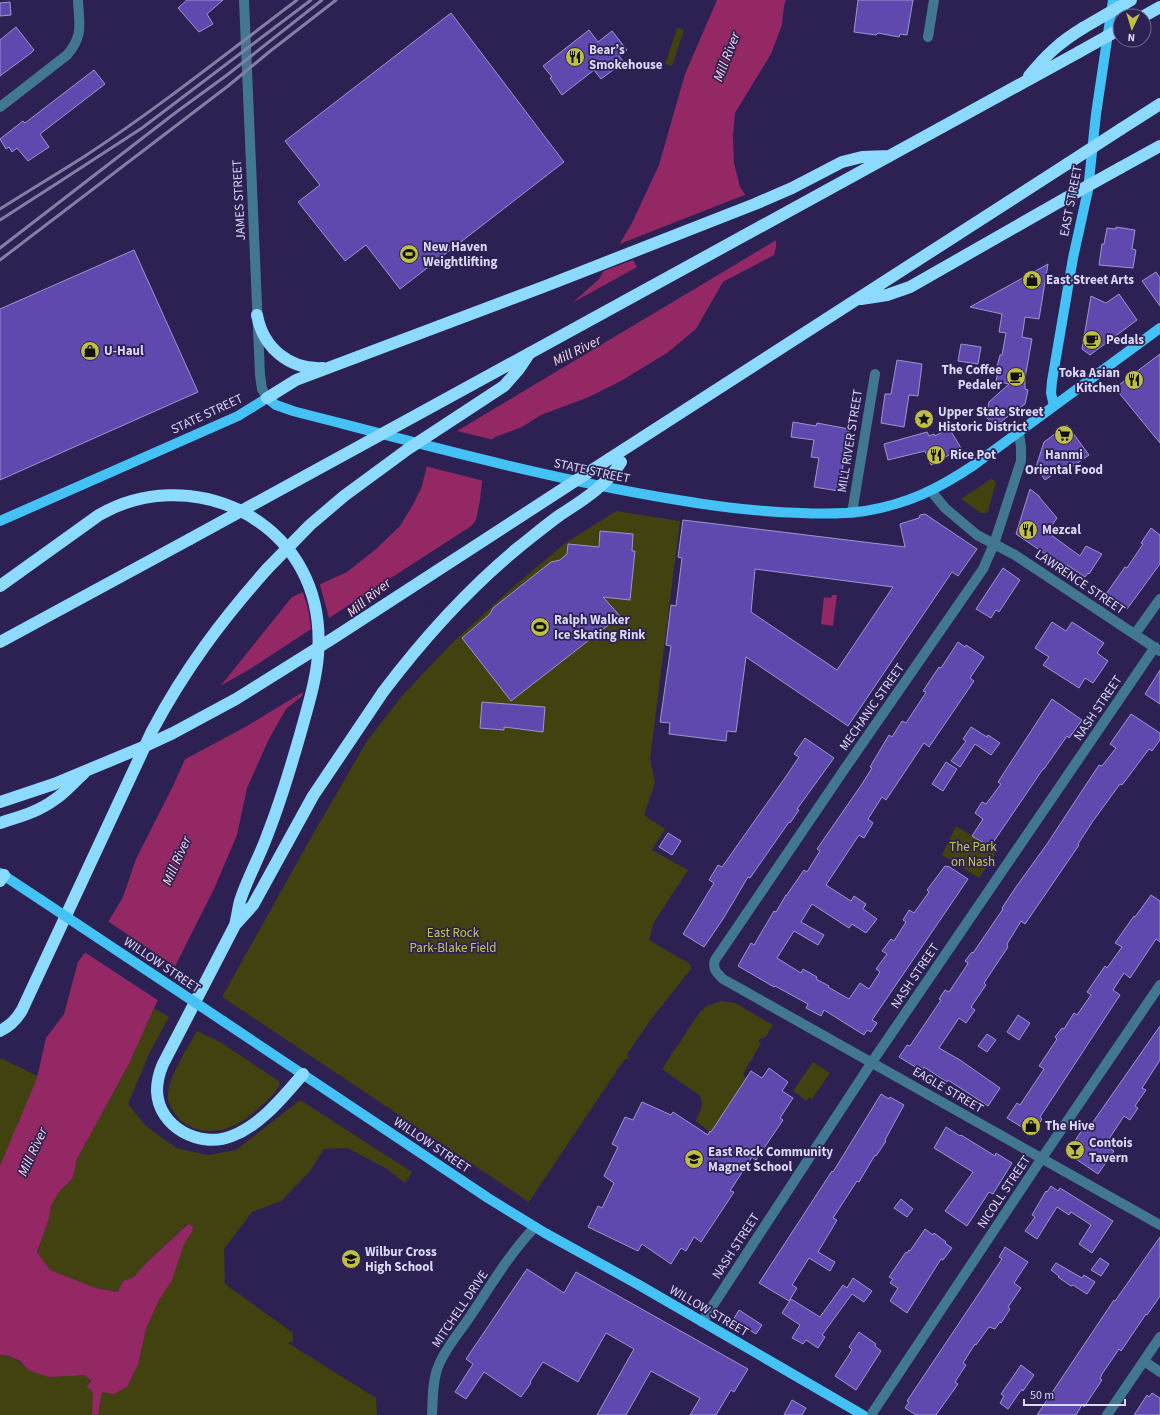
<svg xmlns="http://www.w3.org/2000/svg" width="1160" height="1415" font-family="'Source Sans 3',sans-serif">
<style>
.green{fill:#424210}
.water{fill:#932865}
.pier{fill:#2c2152}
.building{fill:#6049ae;stroke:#9c95d0;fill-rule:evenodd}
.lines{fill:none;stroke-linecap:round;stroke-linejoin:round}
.minor{stroke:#417790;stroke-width:10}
.major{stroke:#44c2f6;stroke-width:10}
.highway{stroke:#8cdaff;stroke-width:12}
.rail{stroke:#847da5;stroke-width:3}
.major-bridge{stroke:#44c2f6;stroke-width:10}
.highway-bridge{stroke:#8cdaff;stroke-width:12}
.labels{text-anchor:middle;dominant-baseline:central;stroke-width:3.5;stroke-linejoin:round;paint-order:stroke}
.poi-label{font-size:13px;font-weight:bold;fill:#dbd8f8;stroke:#2c2152;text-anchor:start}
.street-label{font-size:13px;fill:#dbd8f8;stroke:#2c2152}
.park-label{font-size:13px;fill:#c8c849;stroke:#2c2152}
.water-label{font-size:14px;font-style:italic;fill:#f7d9e6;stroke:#2c2152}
</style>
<rect width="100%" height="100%" fill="#2c2152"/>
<path class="green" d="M677 28 684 30 672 66 665 64Z
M991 479 994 480 996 483 988 511 986 513H981L961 499Z
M616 511 680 521 650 759 655 782 644 815 665 829 652 850 688 870 654 922 649 940 690 964 691 969 652 1018 627 1054 629 1058 624 1060 529 1202 222 997 308 843 367 741 402 696 450 645 512 588 564 544Z
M956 826 997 851 979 878 942 855Z
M721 1001 735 1003 773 1025 765 1038 763 1037 762 1039H760L758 1041 761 1043 743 1074 746 1079 713 1130 709 1131 696 1121C699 1110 706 1106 699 1095L662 1069 699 1013 707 1006Z
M154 1008 169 1017 150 1052 128 1104 146 1126 176 1148 208 1155 236 1150 300 1100 412 1172 405 1183 387 1169 347 1148 324 1149 311 1170 281 1201 252 1212 224 1249 225 1284 293 1333V1342L288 1343 376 1398 377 1415H98L102 1392 127 1387 138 1365 146 1329 184 1244 192 1232 193 1226 187 1224 147 1262 134 1277 123 1281 119 1292 96 1288 50 1270 37 1253 49 1219 51 1206 58 1193 73 1178 77 1159 130 1062Z
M197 1031 220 1042 279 1081 280 1084C276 1093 268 1100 260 1107 252 1114 243 1122 233 1126 214 1135 187 1132 175 1114 171 1108 167 1102 168 1094 168 1078 189 1046 197 1031Z
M1 1058 50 1082 0 1220V1061Z
M813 1062 830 1073 812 1099 809 1097 807 1101 793 1091Z
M0 1355C14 1357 19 1360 28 1370L85 1375C96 1385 93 1401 92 1415H0Z"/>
<path class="water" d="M717 0H786L784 6 782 25 771 54 735 113 733 136 734 163 740 187 776 239V247L774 255 723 282 696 329 667 353 621 381 589 397 541 415 522 427 493 438 482 483 480 500 476 520 458 544 355 653 286 709 269 739 247 788 237 835 214 889 154 1008 130 1062 77 1159 73 1178 58 1193 51 1206 49 1219 37 1252 50 1270 96 1288 118 1292 123 1281 134 1277 147 1262 188 1224 193 1226 192 1232 184 1244 172 1280 159 1300 146 1329 138 1365 127 1387 114 1394 102 1392 98 1415H92L93 1392 87 1387 91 1381 85 1375 49 1377 28 1370 20 1361 9 1356 0 1355V1166L37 1078 46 1038 64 1014 78 962 110 919 123 897 136 859 173 786 214 694 292 597 347 572 376 549 400 526 414 503 422 486 437 424 599 279 632 223 659 165 685 74Z
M832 595H837L833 626 821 624 824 597 831 598Z"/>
<path class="pier" d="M747 194 778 239 457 431 494 440 484 481 425 466 435 420 430 396 448 378 481 355 551 318 563 308 637 267 633 260 601 272 617 245Z
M476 523 460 544V576L416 614 328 675 327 678 301 699 303 692 247 726 182 761 212 693 215 689 250 669 311 629 308 608 302 590 319 581 329 618Z
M106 920 176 967 159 1001 83 951Z"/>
<path class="building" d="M187 0H223L207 14 213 24 199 32 178 8Z
M858 0H913L907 35 900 34 899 37 878 33 876 35 854 32Z
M10 2 11 15 0 16V3Z
M451 13 564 162 400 289 366 245 345 261 298 202 320 185 285 141Z
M16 27 34 50 31 53 0 76V40Z
M589 30 598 42 612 31 627 50 619 56 624 62 601 79 594 70 562 95 550 78 552 77 543 66Z
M94 70 105 84 40 134 49 147 28 161 17 148 12 152 9 147 6 149 0 139 23 121 25 123Z
M1116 227 1135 230 1132 249 1136 250 1133 268 1099 265 1102 244H1104L1107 228 1116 229Z
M134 250 198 392 0 480V309Z
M1048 264 1039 319 1025 317 1022 337 1032 339 1025 378V389L1028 390 1025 404 995 426 986 417 989 402 1009 384 996 381 999 367H997L1000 355H1002L1006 333 999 332 1002 314 970 307Z
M1156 272 1160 278V306L1142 281Z
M1119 294 1137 320 1090 355 1082 349 1091 296 1106 303Z
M961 344 981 347 978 364 958 361Z
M1160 354V443L1115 388Z
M897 360 922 364 918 396 909 395 904 427 881 423 885 394H891Z
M793 422 816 426 817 423 849 429 839 491 814 487 819 458 811 457 814 440 791 437Z
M1067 425 1089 455 1066 471 1063 467 1045 480 1036 467 1044 442Z
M949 428 961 448 944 458V459L931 465 925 451 888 460 884 444 927 432 929 436 934 434 935 436Z
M1030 489 1039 496 1040 498 1057 518 1047 532 1080 556 1086 546 1102 554 1089 574 1088 573 1085 577 1067 565 1066 568 1016 534Z
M925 514 977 549 958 576 952 572 848 726 746 657 736 732 727 731 726 741 669 734 670 723 660 722 671 646 666 645 671 605 676 606 682 558 678 557 683 520 905 547 900 524 919 518 920 515ZM755 569 893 587 837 670 751 612Z
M1151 528 1160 535V564L1127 609 1106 594 1125 567 1127 568 1143 544 1141 543Z
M600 531 633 534 632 551H635L630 600 603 597 620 616 511 701 462 638 490 614 493 608 551 562 560 560 567 554 568 544 599 547Z
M1003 568 1020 580 999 612 996 610 991 618 976 609Z
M1052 622 1066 631 1072 622 1104 643 1097 653 1108 661 1093 683 1085 678 1079 688 1043 665 1049 657 1035 648Z
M958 642 965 647 966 645 984 657 970 678 974 681 929 747 924 743 886 800 882 797 868 819 873 823 864 838 859 835 826 885 851 901 854 896 866 904 863 909 877 919 866 933 852 924 849 928 812 904 801 922 824 935 818 945 794 931 777 958 801 973 803 969 817 977 816 979 829 986 828 987 849 999 860 983 869 989 880 972 876 969 887 954 882 951 891 939 894 941 906 922 903 920 909 910 914 913 929 892 927 890 945 866 947 867 948 866 968 879 872 1020 877 1023 871 1032 867 1030 864 1035 824 1010 821 1016 806 1008 808 1004 775 986 774 987 738 966 751 943 754 945 774 911 776 912 786 895V896L804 870 807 872 820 851 817 849 862 784 872 768 870 767 889 735 892 737 902 721 906 723 925 694 926 692 923 691 939 667 941 668Z
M1160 670V704L1145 694Z
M1052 699 1082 720 1069 738 1067 736 1044 769H1043L990 847 972 836 983 819 975 813 982 802 986 804 1001 784 998 782Z
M482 702 545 707 543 732 504 727V730L480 728Z
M1131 714 1160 733V740L1152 751 1149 749 1122 785 1120 784 1093 821 1078 844 1079 845 1025 924 1021 921 1007 944 1008 947 984 983 986 985 971 1007 975 1010 966 1023 959 1018 939 1048 960 1060 1000 1088 988 1106 948 1080 947 1082 924 1067 922 1071 899 1057 907 1045 910 1046 941 1000 939 999 945 990 949 992 967 965 968 963 965 961 972 952 973 953 1003 909 1002 908 1016 887 1047 844 1099 765 1102 766 1116 748 1110 744Z
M971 727 987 737 988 735 1000 743 991 755 975 744 960 767 951 761 966 741 963 739Z
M805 738 834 758 797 809 799 810 790 823 789 822 750 878 748 877 723 919 704 947 683 934 714 883 709 880 718 865 722 867 787 775 799 757 794 754Z
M946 762 957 769 943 791 932 784Z
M668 833 681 841 672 855 659 847Z
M1151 895 1160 901V942L1156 939 1130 978 1124 973 1113 990 1120 995 1040 1117 1042 1119 1033 1134 1007 1118 1017 1103 1020 1105 1044 1069 1039 1066 1057 1039 1055 1037 1062 1028 1064 1029 1074 1013 1077 1015 1091 995 1087 992 1105 966 1107 968 1122 947 1115 943 1134 916 1135 917Z
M1018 1015 1030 1023 1019 1040 1007 1032Z
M1160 1026V1060L1142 1088 1146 1090 1135 1106 1138 1108 1130 1120 1124 1116 1105 1145 1114 1151 1098 1174 1067 1153 1082 1130 1086 1132Z
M987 1034 996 1040 987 1052 978 1046Z
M769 1068 788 1082 782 1091 793 1098 780 1118 783 1120 756 1160 752 1157 730 1191 734 1192 701 1242 694 1237 686 1251 681 1248 671 1264 642 1244 638 1251 588 1227 598 1206 602 1208 614 1183 604 1176 618 1147 612 1144 625 1117 633 1120 642 1102 671 1115 673 1112 708 1135 710 1131 711 1132 751 1071 762 1078Z
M881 1094 889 1099 890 1097 904 1105 885 1140 886 1141 876 1156 875 1155 859 1182 857 1181 833 1218 837 1220 818 1252 835 1262 830 1271 809 1258 792 1285 797 1288 789 1301 759 1283 832 1171 833 1172Z
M946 1127 960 1136 961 1135 995 1156 996 1153 1012 1163 993 1194 989 1192 967 1226 945 1211 973 1172 934 1148Z
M1051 1186 1058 1191 1060 1188 1113 1221 1092 1253 1079 1244 1091 1225 1071 1212 1069 1215 1057 1207 1037 1239 1025 1231 1035 1217 1032 1215 1046 1191 1047 1192Z
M901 1199 913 1209 907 1217 894 1208Z
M925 1229 933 1235 934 1233 946 1242 945 1243 952 1248 943 1260 941 1259 907 1313 890 1301 898 1288 890 1283 893 1279 889 1277 906 1252 907 1253 909 1250 910 1251Z
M1160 1237V1296L1147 1315 1146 1314 1121 1351 1119 1349 1102 1374 1100 1379 1102 1380 1084 1407 1082 1405 1076 1415H1037L1114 1300 1115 1301Z
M1005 1247 1028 1262 1014 1283 1021 1288 1008 1307 1010 1309 1001 1323 1000 1322 995 1329 989 1327 976 1345 975 1344 963 1363 966 1365 955 1382 958 1384 936 1415H916L905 1408 909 1402 907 1401 1002 1259 999 1257Z
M1100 1258 1109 1264 1101 1276 1091 1270Z
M1056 1263 1082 1278 1084 1275 1095 1282 1087 1294 1073 1285 1071 1286 1058 1277 1059 1276 1051 1270Z
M527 1269 564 1293 576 1272 748 1369 734 1392 731 1390 716 1415H690L700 1398 651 1371 626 1415H597L634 1349 606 1333 578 1382 543 1362 530 1382 531 1383 521 1397 484 1372 466 1399 455 1392 473 1364 466 1359Z
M853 1278 872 1291 864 1302 852 1294 822 1335 825 1337 818 1348 806 1340 803 1344 792 1338 800 1325 782 1313 791 1299 820 1317 843 1285 847 1288Z
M739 1310 762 1325 756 1334 733 1320Z
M859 1332 876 1344 875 1346 881 1351 856 1390 835 1376 852 1350 849 1347Z
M1021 1365 1034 1375 1023 1391 1022 1389 1008 1409 1000 1403 1004 1396 1001 1394Z
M1152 1393 1160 1398V1415H1134L1147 1395 1149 1397Z
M792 1400 806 1408 802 1415H784Z"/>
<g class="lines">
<path class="minor" d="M244 0 260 375 262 389 267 398
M928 37 934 0
M0 107 67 55C84 35 79 24 78 0
M1019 433 1021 447V461L994 544 983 569 848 764 715 960C712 969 717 973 723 979L1160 1225
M931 491 945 508 977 535 1015 555 1160 651
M852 513 875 374
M1135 634 1160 599
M702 1322 872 1062 1155 647
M1144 1361 1160 1372
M432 1415C433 1399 432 1382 438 1367 444 1350 459 1333 469 1318 490 1287 509 1254 535 1227
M871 1415 1042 1158 1160 985
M1107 1415 1160 1337"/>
<path class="major" d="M1054 406 1051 393 1052 381 1073 258 1088 190 1096 114 1113 0
M0 521 238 416 267 398 276 405 293 411C421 444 548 479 678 500 719 507 760 512 801 513 822 514 844 514 865 511 908 504 938 489 974 465L1160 328
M0 873 41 900
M223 1021 488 1198 545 1233 639 1285 863 1415"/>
<path class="highway" d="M1144 16 1160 7
M1029 76C1046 55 1060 42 1083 28
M1121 129 1160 104
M1120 168 1160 146
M861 299 887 295 910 287 1066 198
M257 315C263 348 290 370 323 368
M530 353 1079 52
M267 398 296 380 543 287 755 204 792 188 842 162 862 157 889 156
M609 459 1067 164
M0 586 99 515C142 490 195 489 239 510 296 539 323 592 318 655 316 682 307 709 300 735 290 770 280 803 267 836 259 858 247 879 240 901 238 909 237 917 235 925
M0 642 190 539
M0 802 54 784
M0 823C18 817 38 812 54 800 65 793 74 782 84 773
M0 881 4 875
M0 1031C10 1026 17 1019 22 1010L152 731C185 669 221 621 267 569
M303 1074C283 1097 261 1125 232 1136 200 1149 158 1127 157 1091 157 1082 159 1073 163 1064L235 925 253 905 313 796 383 692"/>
<path class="rail" d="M0 209C28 191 57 174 85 156 158 108 227 53 297 0
M0 220 56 184 142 128 311 0
M0 248 175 113 227 75 322 0
M0 260 228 86 269 52 336 0"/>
<path class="major-bridge" d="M41 900 223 1021"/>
<path class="highway-bridge" d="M1083 28 1131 0
M1079 52 1120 29
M1067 164 1121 129
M1066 198 1120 168
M190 539 530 353
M267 569 310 525 344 496 408 449 504 386 519 369 529 354
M383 692C423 639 468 589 519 547 533 536 546 525 560 515 583 500 606 486 621 462
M54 784 143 747 173 733 236 699 335 637 609 459"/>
</g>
<defs>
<symbol id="restaurant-disc" viewBox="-11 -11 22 22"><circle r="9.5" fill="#bebf42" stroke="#2c2152"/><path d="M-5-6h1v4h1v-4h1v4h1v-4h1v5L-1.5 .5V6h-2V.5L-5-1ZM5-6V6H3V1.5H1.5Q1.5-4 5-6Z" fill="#111"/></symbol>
<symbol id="stadium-disc" viewBox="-11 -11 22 22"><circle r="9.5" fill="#bebf42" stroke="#2c2152"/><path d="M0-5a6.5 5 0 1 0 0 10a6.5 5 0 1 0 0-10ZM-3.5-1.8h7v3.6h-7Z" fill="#111"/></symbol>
<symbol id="shop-disc" viewBox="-11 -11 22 22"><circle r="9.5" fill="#bebf42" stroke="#2c2152"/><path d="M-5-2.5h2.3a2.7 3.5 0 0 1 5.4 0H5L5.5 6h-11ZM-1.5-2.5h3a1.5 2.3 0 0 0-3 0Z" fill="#111"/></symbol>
<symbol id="cafe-disc" viewBox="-11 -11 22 22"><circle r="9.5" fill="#bebf42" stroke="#2c2152"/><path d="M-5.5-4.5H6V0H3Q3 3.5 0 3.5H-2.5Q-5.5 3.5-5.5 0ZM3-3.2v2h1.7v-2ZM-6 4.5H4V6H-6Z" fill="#111"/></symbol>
<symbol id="sight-disc" viewBox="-11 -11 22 22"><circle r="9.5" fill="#bebf42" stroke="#2c2152"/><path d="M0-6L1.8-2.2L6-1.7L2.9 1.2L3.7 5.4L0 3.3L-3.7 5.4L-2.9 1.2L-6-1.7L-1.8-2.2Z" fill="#111"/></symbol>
<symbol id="supermarket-disc" viewBox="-11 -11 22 22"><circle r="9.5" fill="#bebf42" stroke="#2c2152"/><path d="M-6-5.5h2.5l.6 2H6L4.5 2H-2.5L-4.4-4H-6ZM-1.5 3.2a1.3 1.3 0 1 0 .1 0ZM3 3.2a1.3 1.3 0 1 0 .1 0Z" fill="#111"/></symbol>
<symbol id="bar-disc" viewBox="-11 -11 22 22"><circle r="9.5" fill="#bebf42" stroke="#2c2152"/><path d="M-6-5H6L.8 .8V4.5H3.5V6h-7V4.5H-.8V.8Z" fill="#111"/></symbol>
<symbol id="school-disc" viewBox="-11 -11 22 22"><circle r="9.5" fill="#bebf42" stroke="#2c2152"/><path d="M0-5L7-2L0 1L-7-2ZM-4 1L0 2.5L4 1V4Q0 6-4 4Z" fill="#111"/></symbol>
</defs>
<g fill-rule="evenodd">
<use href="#restaurant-disc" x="564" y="46" width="22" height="22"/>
<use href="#stadium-disc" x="398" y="243" width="22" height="22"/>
<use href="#shop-disc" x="1021" y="269" width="22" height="22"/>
<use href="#cafe-disc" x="1081" y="329" width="22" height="22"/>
<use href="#shop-disc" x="79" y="340" width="22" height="22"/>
<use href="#cafe-disc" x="1005" y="366" width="22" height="22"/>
<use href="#restaurant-disc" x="1123" y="369" width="22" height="22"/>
<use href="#sight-disc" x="913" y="408" width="22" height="22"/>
<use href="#supermarket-disc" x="1053" y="424" width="22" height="22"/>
<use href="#restaurant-disc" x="925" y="444" width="22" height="22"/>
<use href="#restaurant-disc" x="1017" y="519" width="22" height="22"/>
<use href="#stadium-disc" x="529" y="616" width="22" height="22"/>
<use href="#shop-disc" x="1020" y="1115" width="22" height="22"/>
<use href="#bar-disc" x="1064" y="1139" width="22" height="22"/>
<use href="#school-disc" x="683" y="1148" width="22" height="22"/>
<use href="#school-disc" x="340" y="1248" width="22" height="22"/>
</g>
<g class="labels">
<g class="poi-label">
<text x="589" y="50">Bear’s<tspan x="589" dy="15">Smokehouse</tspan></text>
<text x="423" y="247">New Haven<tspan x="423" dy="15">Weightlifting</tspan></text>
<text x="1046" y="280">East Street Arts</text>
<text x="1106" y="340">Pedals</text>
<text x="104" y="351">U-Haul</text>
<text x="1002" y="370" text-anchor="end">The Coffee<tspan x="1002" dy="15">Pedaler</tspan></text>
<text x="1120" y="373" text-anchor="end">Toka Asian<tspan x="1120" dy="15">Kitchen</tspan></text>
<text x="938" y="412">Upper State Street<tspan x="938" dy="15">Historic District</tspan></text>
<text x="950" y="455">Rice Pot</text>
<text x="1064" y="455" text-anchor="middle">Hanmi<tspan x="1064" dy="15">Oriental Food</tspan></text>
<text x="1042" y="530">Mezcal</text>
<text x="554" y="620">Ralph Walker<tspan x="554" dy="15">Ice Skating Rink</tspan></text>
<text x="1045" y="1126">The Hive</text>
<text x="1089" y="1143">Contois<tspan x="1089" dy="15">Tavern</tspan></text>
<text x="708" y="1152">East Rock Community<tspan x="708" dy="15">Magnet School</tspan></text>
<text x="365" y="1252">Wilbur Cross<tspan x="365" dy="15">High School</tspan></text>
</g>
<g class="street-label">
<text transform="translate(239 200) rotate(-93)">JAMES STREET</text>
<text transform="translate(1071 201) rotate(-79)">EAST STREET</text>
<text transform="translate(207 414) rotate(-25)">STATE STREET</text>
<text transform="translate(850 441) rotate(-81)">MILL RIVER STREET</text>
<text transform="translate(592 471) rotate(12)">STATE STREET</text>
<text transform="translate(1080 582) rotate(34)">LAWRENCE STREET</text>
<text transform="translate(872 707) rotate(-55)">MECHANIC STREET</text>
<text transform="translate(1098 708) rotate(-56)">NASH STREET</text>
<text transform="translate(162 965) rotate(34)">WILLOW STREET</text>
<text transform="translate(915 976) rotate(-56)">NASH STREET</text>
<text transform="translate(948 1090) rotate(30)">EAGLE STREET</text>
<text transform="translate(432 1145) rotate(34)">WILLOW STREET</text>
<text transform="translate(1004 1192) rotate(-56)">NICOLL STREET</text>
<text transform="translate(736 1246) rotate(-57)">NASH STREET</text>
<text transform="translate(460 1309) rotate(-56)">MITCHELL DRIVE</text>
<text transform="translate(709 1311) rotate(30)">WILLOW STREET</text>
</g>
<g class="park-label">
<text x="973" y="847">The Park<tspan x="973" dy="15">on Nash</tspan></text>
<text x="453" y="933">East Rock<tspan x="453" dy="15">Park-Blake Field</tspan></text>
</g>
<g class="water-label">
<text transform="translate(727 57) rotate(-69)">Mill River</text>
<text transform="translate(577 351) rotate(-26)">Mill River</text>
<text transform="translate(369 598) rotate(-39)">Mill River</text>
<text transform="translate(177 861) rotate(-66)">Mill River</text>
<text transform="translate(33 1152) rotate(-65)">Mill River</text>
</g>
</g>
<g transform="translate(1132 28) rotate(184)"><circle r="19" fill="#2c2152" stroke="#726a94"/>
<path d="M0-3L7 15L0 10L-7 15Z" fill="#bebf42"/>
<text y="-6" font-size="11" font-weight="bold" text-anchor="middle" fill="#dbd8f8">N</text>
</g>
<path d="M1024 1399v6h101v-6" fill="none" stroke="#dbd8f8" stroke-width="2"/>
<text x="1030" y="1399" font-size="12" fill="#dbd8f8" stroke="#2c2152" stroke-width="3" paint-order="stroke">50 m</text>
</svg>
